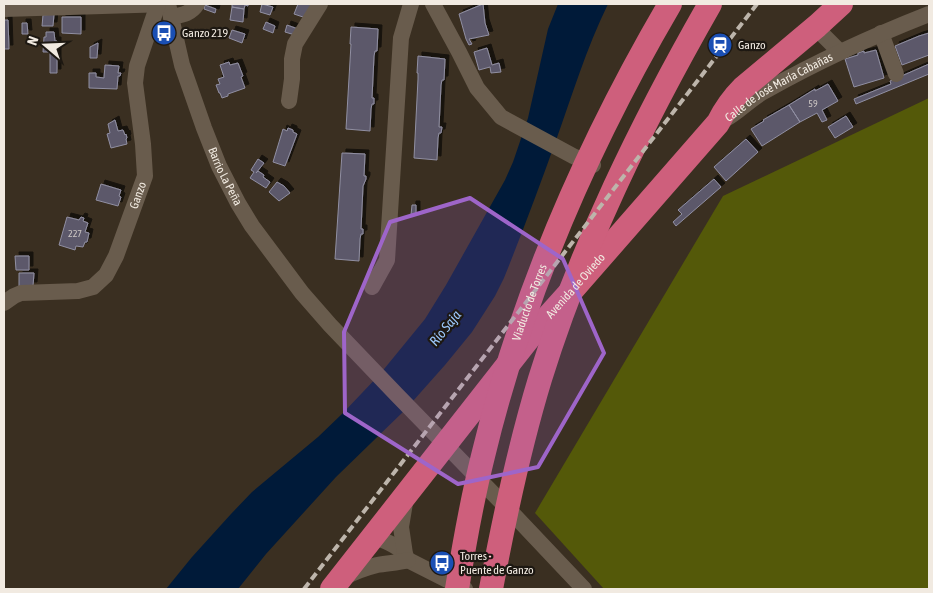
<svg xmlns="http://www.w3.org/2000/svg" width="933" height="593" font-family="'Asap Condensed',sans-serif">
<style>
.green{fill:#545909}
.water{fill:#001a39}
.building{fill:#5b596b;stroke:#918fa2;filter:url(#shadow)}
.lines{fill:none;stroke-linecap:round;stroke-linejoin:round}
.minor{stroke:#695c4d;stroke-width:16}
.highway{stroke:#ce5f7c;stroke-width:24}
.rail{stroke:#bdb5ab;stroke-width:4;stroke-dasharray:8 4;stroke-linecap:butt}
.marked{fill:#9e65c9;fill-opacity:0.2;stroke:#9e65c9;stroke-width:4;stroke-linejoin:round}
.labels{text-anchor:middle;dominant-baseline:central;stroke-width:4.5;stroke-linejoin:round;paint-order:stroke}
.number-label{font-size:10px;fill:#ccc6c4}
.poi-label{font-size:12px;fill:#f1eae1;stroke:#1d1812;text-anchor:start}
.street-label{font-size:12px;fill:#f1eae1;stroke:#1d1812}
.water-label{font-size:14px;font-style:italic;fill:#9bc7fa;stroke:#1d1812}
</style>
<defs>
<filter id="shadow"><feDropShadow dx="4" dy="-4" stdDeviation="0" flood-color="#0009"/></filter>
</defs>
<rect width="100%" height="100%" fill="#3a2f21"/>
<path class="green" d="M929 98V589H604L535 513 723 196Z"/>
<path class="water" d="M558 4H608C586 49 572 96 555 143 539 188 522 233 504 278L495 296 472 332 445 365 405 410 336 477 266 554 238 589H166L192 557 231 514 252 492 318 437 343 413 380 374 425 319 446 285 505 180 513 162 528 118 548 29Z"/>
<path class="building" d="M232 4H248V6L245 5 244 9 232 7Z
M262 4 273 7 270 15 260 12Z
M298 4H314L306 18 294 14Z
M483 4 485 23 489 35 469 39 472 44 469 45 466 39 459 14Z
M205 5 216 9 215 13 204 9Z
M232 7 244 9 243 22 230 20Z
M54 14 53 26H42L43 15Z
M62 17H81V34L62 33Z
M4 20H8L9 49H4Z
M266 22 275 26 273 33 263 29Z
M22 23H27L28 34H22Z
M287 25 298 29 295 35 285 32Z
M351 27 378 29 377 51H375L374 56 372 98H374V104H372L371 109 370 131 346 129 351 44H350Z
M232 30 245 34 242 43 229 38Z
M46 32H54L55 41H57V73H50V52H43L44 37H46Z
M929 33V55L902 65 895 46 919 36Z
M98 43 97 58H90V47Z
M487 48 492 65 499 63 501 72 491 73 490 67 479 70 474 52Z
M876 50 884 78 854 87 845 59 858 55V53L864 51V53Z
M418 56 445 59 444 80H442L441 85 439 127H442L441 133H439L438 138 437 160 414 158 418 79V73H417Z
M229 62 230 65 238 63 243 76 241 77 245 88 228 94V96L222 98 220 93H219L216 85 220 84 218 79 224 77 220 65Z
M929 64V74L856 104 854 99 891 84 890 81Z
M105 65 119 66 118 73H121L120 76H118L117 89 89 88V73H96V77L104 78Z
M828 84 838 101 822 110 827 120 822 122 817 113 800 122 789 105 815 89V91Z
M789 105 800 122 762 146 751 129 764 121 763 120Z
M846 116 853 127 835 138 828 127Z
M115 120 118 131 123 130 125 135 126 134 127 138 126 139 127 144 111 148 107 134 110 133 108 124Z
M288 128 293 130V132L297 134 285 166 273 162 283 129 287 131Z
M746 139 758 152 726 181 714 167Z
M342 153 365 154 364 176H366V179L363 186 361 229H363V234H361L360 239 359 261 335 259Z
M258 159 264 163 256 173 258 171 264 175 263 177 270 182 266 188 250 178 254 172 251 170Z
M714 179 721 187 676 226 673 222 682 214 678 210Z
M277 182 284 186 290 193 279 201 269 192Z
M101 184 121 190 119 196 121 197 118 206 96 200Z
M412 205H416V215H411Z
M67 217 79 220 81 217 84 218 83 221 88 223 85 232 89 233 87 242H85L83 247 76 246 75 250 59 245Z
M15 256H29V270H16Z
M19 273H34L33 286H19Z"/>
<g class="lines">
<g class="minor">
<path id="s1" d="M168 4 182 65 204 128 219 166 238 203 252 226 302 293 330 325 397 395 514 515 584 589"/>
<path d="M433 4 459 52 477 88 501 117 573 156 593 165"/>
<path d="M4 9 168 4"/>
<path d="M171 17C182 15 191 14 197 4"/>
<path d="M817 26 824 36 840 52"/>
<path d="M881 33 896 74"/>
<path d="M289 101 292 79V59L295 44 320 4"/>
<path id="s2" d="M724 120C739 112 750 99 765 91 818 61 873 36 929 14"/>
<path d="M372 287 387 260 401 38 411 4"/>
<path id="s3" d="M4 303 14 296 21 293 78 291 93 287 106 275 116 256 145 176 143 144 135 83 137 66 158 4"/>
<path d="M373 536C386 542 402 546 408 560L465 589"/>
<path d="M405 554 401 527 406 497"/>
<path d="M343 578C354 572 365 568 377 565 387 563 398 563 408 560"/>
</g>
<g class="highway">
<path id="s4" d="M332 589 528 339 573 289 718 123C725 109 732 99 743 88L817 26 841 4"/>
<path id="s5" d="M457 589C464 545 472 500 483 456 521 298 588 144 670 4"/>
<path d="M491 589C504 519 519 448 540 379 581 247 642 123 710 4"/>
</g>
<path class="rail" d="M304 589 757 4"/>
</g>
<path class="marked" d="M470 198 563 259 604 353 538 467 458 484 345 413 344 332 390 222Z"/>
<defs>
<symbol id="bus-disc" viewBox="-11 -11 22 22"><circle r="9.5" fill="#1a4fb4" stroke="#1d1812"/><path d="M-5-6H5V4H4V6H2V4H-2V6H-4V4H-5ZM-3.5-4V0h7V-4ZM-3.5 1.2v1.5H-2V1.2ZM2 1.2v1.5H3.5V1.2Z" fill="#fff"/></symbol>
<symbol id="station-disc" viewBox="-11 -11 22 22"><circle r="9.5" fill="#1a4fb4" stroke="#1d1812"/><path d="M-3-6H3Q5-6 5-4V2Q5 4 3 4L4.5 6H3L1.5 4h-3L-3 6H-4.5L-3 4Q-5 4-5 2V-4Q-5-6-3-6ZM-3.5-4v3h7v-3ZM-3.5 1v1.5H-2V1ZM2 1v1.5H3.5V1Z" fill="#fff"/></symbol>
</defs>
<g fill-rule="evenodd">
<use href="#bus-disc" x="150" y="19" width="28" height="28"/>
<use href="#station-disc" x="706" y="31" width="28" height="28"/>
<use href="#bus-disc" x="428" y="549" width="28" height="28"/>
</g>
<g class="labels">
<g class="number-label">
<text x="813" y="103">59</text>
<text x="75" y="233">227</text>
</g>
<g class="poi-label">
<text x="182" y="33">Ganzo 219</text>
<text x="738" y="45">Ganzo</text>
<text x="460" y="556">Torres -<tspan x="460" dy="14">Puente de Ganzo</tspan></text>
</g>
<g class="street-label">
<text stroke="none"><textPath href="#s2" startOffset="64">Calle de José María Cabañas</textPath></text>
<text stroke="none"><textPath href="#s1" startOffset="182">Barrio La Peña</textPath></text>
<text stroke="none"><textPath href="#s3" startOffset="196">Ganzo</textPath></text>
<text stroke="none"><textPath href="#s4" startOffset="389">Avenida de Oviedo</textPath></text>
<text stroke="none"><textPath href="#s5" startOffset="296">Viaducto de Torres</textPath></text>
</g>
<g class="water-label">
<text transform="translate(445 328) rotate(-51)">Río Saja</text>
</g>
</g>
<rect width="933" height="593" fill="none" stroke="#f1eae1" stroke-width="10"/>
<g transform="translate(45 45) rotate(289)" stroke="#1d1812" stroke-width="4" paint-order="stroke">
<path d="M0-4L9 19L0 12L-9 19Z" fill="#f1eae1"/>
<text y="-8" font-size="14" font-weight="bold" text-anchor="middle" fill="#f1eae1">N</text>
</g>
</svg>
